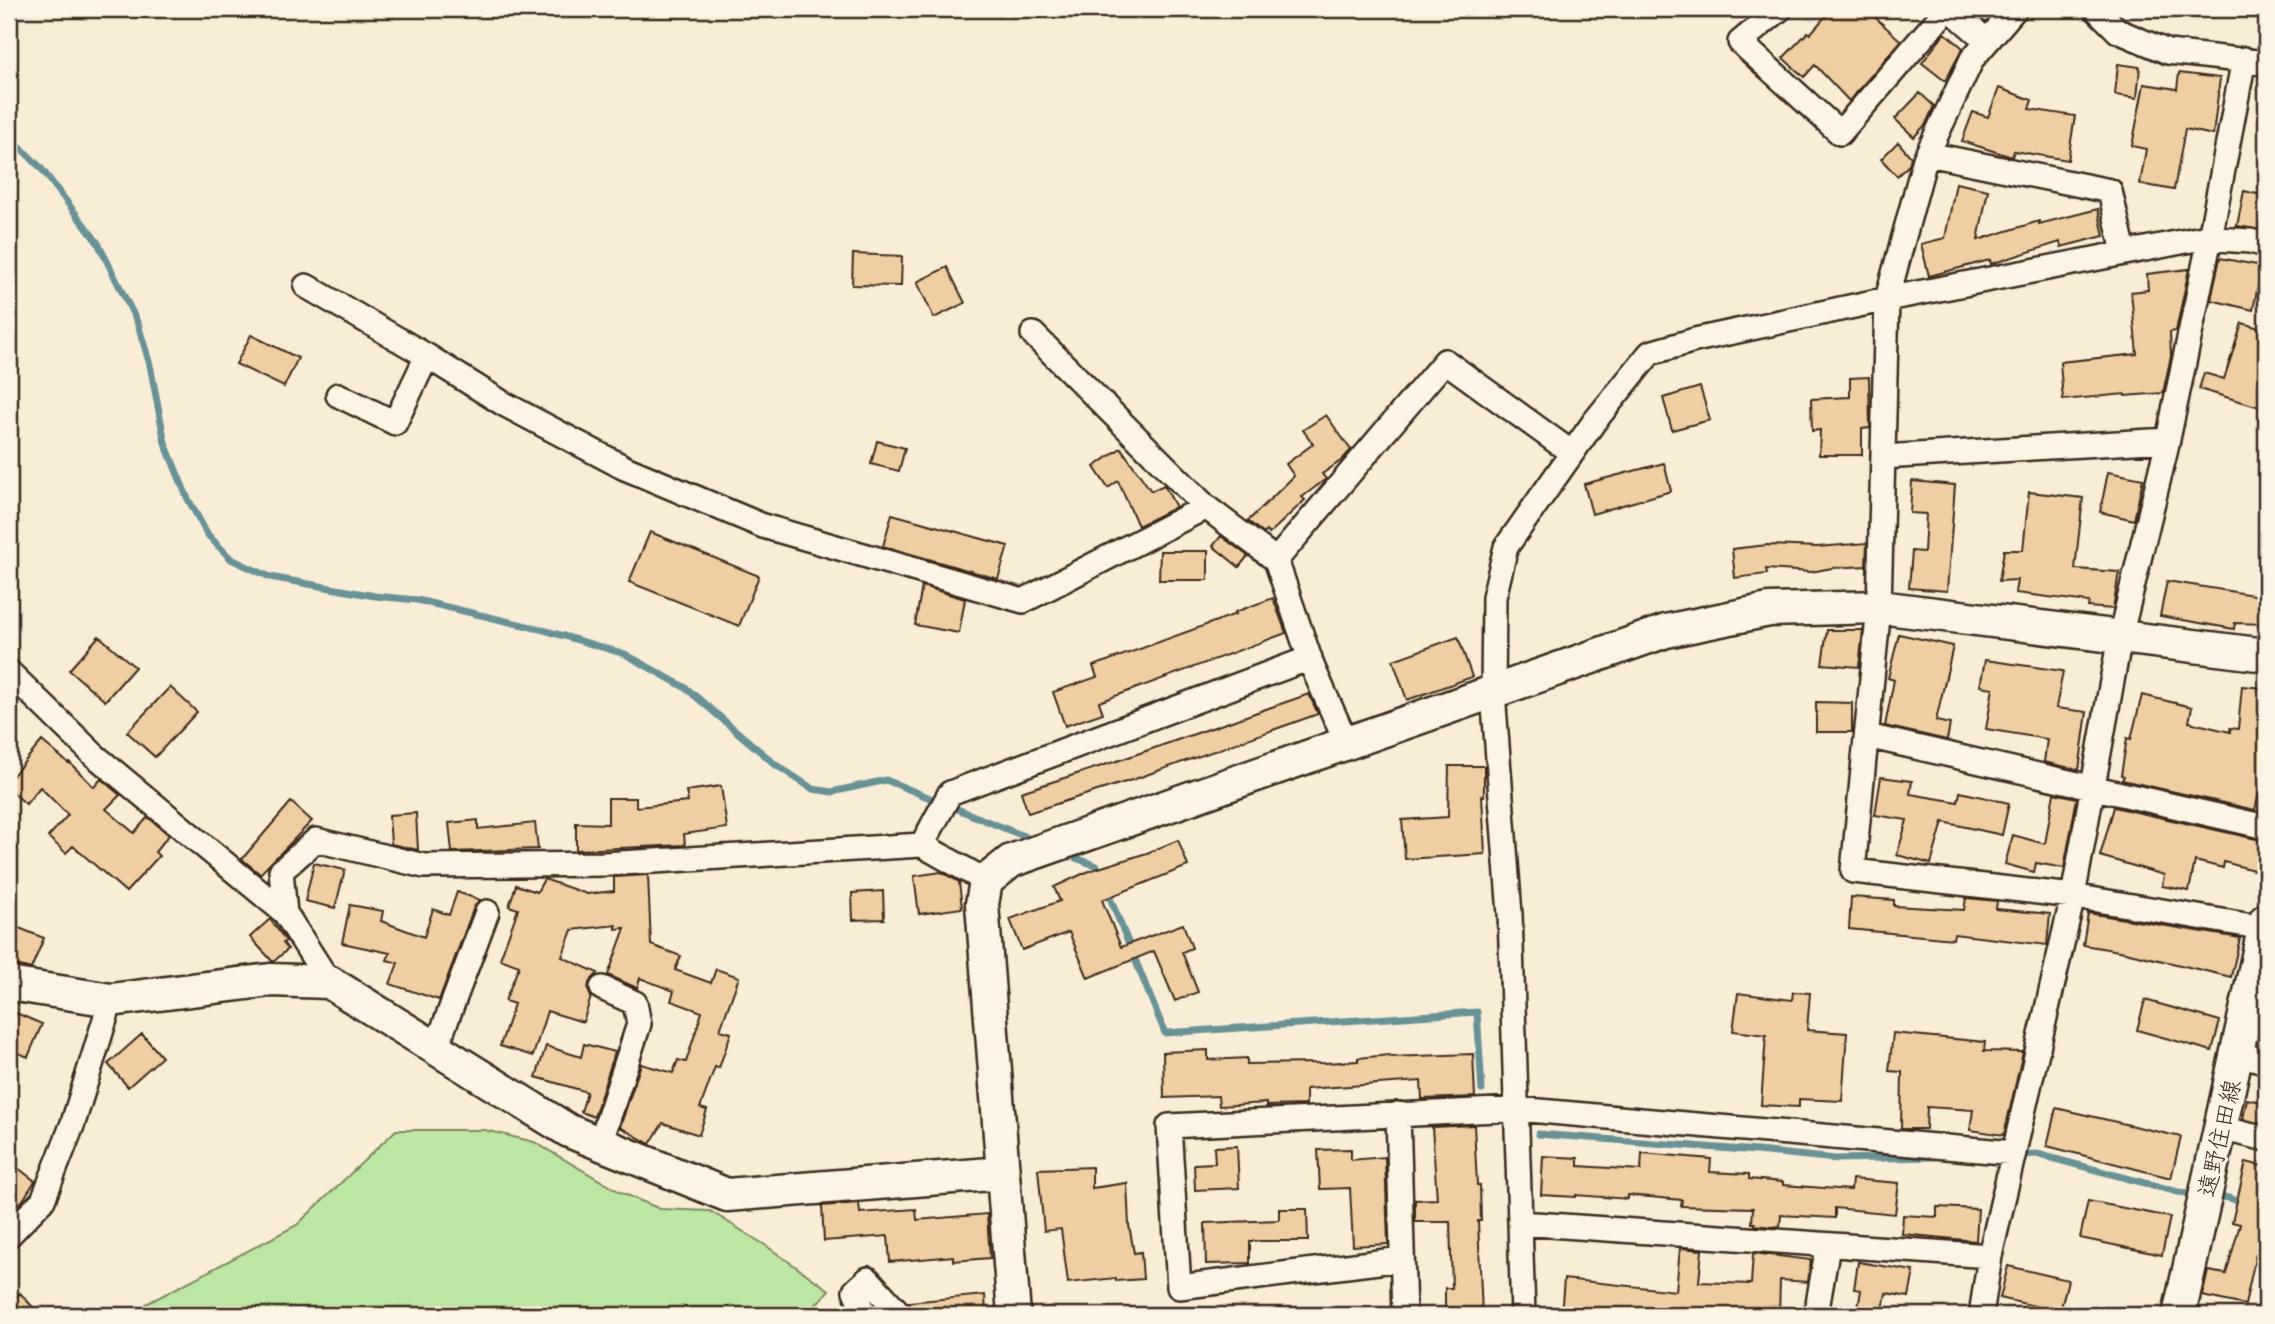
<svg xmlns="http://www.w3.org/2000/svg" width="2275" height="1324" font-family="Mali,'Klee One',sans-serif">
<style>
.green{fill:#bde6a2;stroke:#7c8860;stroke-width:2}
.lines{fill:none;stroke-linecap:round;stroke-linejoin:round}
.stream{stroke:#699296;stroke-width:7}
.building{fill:#efcfa1;stroke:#3b2a1e;stroke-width:2}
.street-casing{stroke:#3b2a1e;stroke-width:28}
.secondary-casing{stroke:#3b2a1e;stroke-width:37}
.street{stroke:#fcf5e5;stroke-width:23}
.secondary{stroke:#fcf5e5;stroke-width:32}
.labels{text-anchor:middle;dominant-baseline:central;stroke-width:6;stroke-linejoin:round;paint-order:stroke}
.street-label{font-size:24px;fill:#3b2a1e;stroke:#fcf5e5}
</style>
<rect width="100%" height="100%" fill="#f9edd7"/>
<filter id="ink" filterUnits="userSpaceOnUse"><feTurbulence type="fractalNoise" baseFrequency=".0143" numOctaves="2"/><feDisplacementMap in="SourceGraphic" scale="14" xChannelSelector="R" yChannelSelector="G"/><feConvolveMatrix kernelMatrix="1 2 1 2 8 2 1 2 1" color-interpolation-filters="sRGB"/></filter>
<g filter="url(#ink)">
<path class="green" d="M396 1130H485L534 1142 622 1193 660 1209 710 1211 765 1245 829 1290 807 1315H148L146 1304 297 1225Z"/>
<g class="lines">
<path class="stream" d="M9 136 41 168 98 243 138 324 150 365 165 443 187 497 207 534 231 559 270 577 375 596 417 600 540 629 625 654 686 688 776 765 813 789 832 792 886 780 1026 837
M1076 858 1097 866 1101 877
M1106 888 1165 1033 1477 1012 1482 1090
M1538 1134 1757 1151 1836 1159 1935 1157
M2017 1155 2037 1154 2178 1192 2199 1194
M2215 1196 2229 1198 2244 1203"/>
</g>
<path class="building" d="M1832 9H1866L1901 41 1849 101 1815 65 1804 77 1783 58 1808 32 1810 34Z
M1945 33 1963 48 1945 81 1922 63Z
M2118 64 2140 67 2137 98 2115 95Z
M2179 73 2220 78 2213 135 2185 129 2174 190 2140 184 2146 149 2132 146 2144 84 2177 89Z
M1999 88 2032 100 2029 109 2075 116 2068 160 2014 151 2012 157 1962 141 1973 112 1988 117Z
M1920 93 1934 106 1926 124 1914 137 1895 119Z
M1898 142 1911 157 1909 165 1897 176 1881 159Z
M1956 183 1988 190 1978 240 2039 221V224L2098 209 2104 236 2061 247 2060 242 1991 264 1990 260 1929 276 1921 244 1945 238Z
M2244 191 2266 196V231L2237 226Z
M853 254 902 256 901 286 852 285Z
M2220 258 2262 266 2253 310 2211 300Z
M947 267 965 303 934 318 917 282Z
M2189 269 2176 331 2170 332 2171 356 2163 393 2125 396V394L2063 400 2060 362 2137 354 2131 292 2148 290 2147 274Z
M2242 323 2266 330V409L2199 389 2204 373 2224 379Z
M251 335 298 358 284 387 236 364Z
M1869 377 1870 428 1862 429V455H1819L1820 430 1812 431 1811 399 1850 397V378Z
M1700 387 1710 420 1672 430 1663 398Z
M1326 415 1351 450 1342 460 1322 474 1326 479 1302 497 1305 500 1269 534 1266 531 1264 534 1248 521 1294 476 1286 464 1313 444 1303 430Z
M877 441 905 448 899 471 871 464Z
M1121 448 1151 491 1164 485 1176 507 1138 526 1118 481 1108 488 1094 467Z
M1664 463 1671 491 1592 514 1584 484Z
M2108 472 2143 479 2134 520 2100 512Z
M1912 481 1955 485 1947 591 1909 588 1912 551 1924 552 1926 514 1910 513Z
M2029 492 2083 498 2075 569 2119 572 2113 609 2088 607 2089 602 2015 593 2017 580 1999 581 2004 550H2023Z
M892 514 1008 546 998 579 883 546Z
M650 532 759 576 739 626 629 582Z
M1221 536 1248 556 1239 567 1213 546Z
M1867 543 1866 566 1832 568 1811 572 1766 569 1767 574 1735 578 1732 549 1767 545 1817 547Z
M1160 551H1208V580H1159Z
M2167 581 2266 597V624L2235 623 2234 629 2160 616Z
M922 586 965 599 959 633 915 625Z
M1273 598 1286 633 1099 702 1103 713 1065 726 1053 692 1097 677 1093 666 1236 614 1235 612Z
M1827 630H1863L1859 667 1822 664Z
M1899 634 1953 646 1936 721 1950 724 1947 740 1885 726 1894 680 1888 678Z
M99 636 135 667 105 701 69 670Z
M1458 637 1472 677 1407 700 1393 660Z
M1985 660 2063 671 2056 708 2087 712 2079 770 2044 762 2047 739 1986 729 1993 688 1980 686Z
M2242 686 2264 688 2260 732 2266 733V764L2255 810 2122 780 2124 776 2121 775 2127 738 2131 739 2142 695 2192 707 2189 722 2230 732V728L2238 729Z
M170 687 197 712 155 757 127 732Z
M1309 694 1318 714 1135 779 1028 813 1021 792 1120 760Z
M1816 702 1852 703V732H1816Z
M42 741 68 763 69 762 94 787 101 779 120 795 106 809 134 833 148 817 169 835 155 852 159 856 126 892 73 846 66 853 48 837 68 815 40 787 26 804 9 789V780Z
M1449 766H1484V796H1482L1485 854 1405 859 1402 820 1448 817Z
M1881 777 1912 781 1910 794 1958 802 1960 792 2009 803 2002 835 1943 822 1931 864 1897 855 1907 820 1875 815Z
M721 786 727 828 684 834 685 845 576 850V823L608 824V798H636V807L688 802 686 791Z
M2054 793 2077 798 2064 868 2036 863 2034 872 2005 864 2013 835 2045 844Z
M291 802 312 821 260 874 242 859Z
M2114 807 2265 841 2257 871 2224 862 2223 868 2195 861 2189 891 2162 886 2164 875 2100 856Z
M416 813 418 850 391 844 389 815Z
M478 820V829L535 823 538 849 452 852 449 823Z
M1178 840 1188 866 1102 900 1121 947 1183 924 1192 948 1182 952 1198 992 1175 1001 1154 951 1088 978 1069 932 1022 950 1010 919 1060 901 1054 887 1089 871 1147 853Z
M314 863 345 870 335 908 305 901Z
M941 872 959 882 962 908 919 914 914 876Z
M648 875 651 945 681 956 675 970 711 983 716 969 739 977 720 1030 731 1033 719 1068 715 1067 700 1108 707 1110 699 1135 663 1123 650 1144 620 1127 641 1064 673 1073 678 1060 686 1062 702 1012 671 1001 674 991 640 978 637 988 608 975 625 928 616 929V925L572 930 562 957 598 973 589 983 588 990 591 997 583 1022 547 1011 533 1056 500 1046 514 1004 505 1001 519 966 500 959 518 909 509 906 516 885 537 892 544 879 587 894 614 891V877Z
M883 891 884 919 853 920 852 893Z
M457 892 480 900 474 907 439 1000 390 984 398 963 387 960 390 953 342 943 350 905 383 911 381 921 424 937 433 909 449 915Z
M1851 897 1894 900V906L1964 910 1966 898 1997 901 1996 909 2050 914 2047 945 1954 934 1953 939 1849 929Z
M2088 913 2240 938 2231 977 2125 952 2083 945Z
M270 919 286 941 283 943 288 949 273 962 250 937Z
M9 924 44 938 31 969 9 963Z
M1793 992 1810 993 1807 1030 1847 1033 1842 1101 1799 1099V1107L1761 1105 1766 1035 1733 1031 1738 993 1792 1000Z
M2145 1000 2220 1021 2212 1051 2137 1030Z
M16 1013 42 1024 28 1057 9 1049V1030Z
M1893 1033 1985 1042 1984 1051 2023 1052 2004 1135 1970 1130 1973 1110 1927 1107 1926 1129H1901L1902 1072 1889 1071Z
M142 1034 162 1057 128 1087 108 1064Z
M584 1044 615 1052 594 1117 581 1112 587 1092 536 1077 546 1046 581 1057Z
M1208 1050V1060L1247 1058V1064L1325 1063 1358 1061V1058L1389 1055V1057L1473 1054 1475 1097 1422 1099 1421 1081 1306 1089V1105L1266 1106V1103L1219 1106 1218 1096 1164 1098 1163 1052Z
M2247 1099 2266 1103V1125L2243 1119Z
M2056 1108 2181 1137 2171 1178 2047 1146Z
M1474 1125 1477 1185H1480L1481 1221H1478L1482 1315H1445V1288H1452L1450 1222H1415V1200L1437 1199 1432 1127Z
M1237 1146 1239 1188 1195 1190 1194 1164 1215 1163 1214 1147Z
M1351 1149V1160L1385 1157 1388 1244 1353 1246 1350 1188 1320 1189 1318 1150Z
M1642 1153 1711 1159 1710 1172 1749 1174V1179L1783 1182V1185L1851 1190 1852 1179 1899 1183 1895 1214 1835 1208V1218L1781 1215 1780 1226 1772 1227 1755 1225V1223H1752L1753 1208 1681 1206 1682 1200 1628 1195V1199L1576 1195V1197L1541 1195 1543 1156 1578 1158V1166L1641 1170Z
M9 1161 35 1181 23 1200 9 1215Z
M2246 1162 2266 1167V1257L2256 1254 2245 1305 2202 1296 2208 1271 2226 1274 2240 1224 2232 1222Z
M1092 1167V1188L1127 1183 1129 1225 1134 1253 1141 1252 1143 1279 1116 1281V1278L1068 1283 1061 1229 1044 1231 1038 1169Z
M2088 1201 2170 1217 2162 1255 2080 1238Z
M859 1203 860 1213 916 1209 917 1220 987 1214 990 1258 953 1261V1256L890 1262 888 1236 824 1241 822 1206Z
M1937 1207 1978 1209 1976 1241 1902 1234 1903 1215 1937 1217Z
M1279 1209H1307L1308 1241H1250V1263L1206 1264 1205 1223 1279 1220Z
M1680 1248 1702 1250 1699 1282 1751 1284 1753 1253 1811 1260 1808 1282 1780 1280 1779 1315H1561L1564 1279 1676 1291Z
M1858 1262 1914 1271 1909 1297 1886 1293 1882 1315H1857L1861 1290 1854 1289Z
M2008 1266 2068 1280 2060 1312 2000 1298Z
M20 1293 40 1315H9V1304Z
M985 1295 986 1315H915L908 1302Z"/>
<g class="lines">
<defs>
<path id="street" d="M1780 9 1740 42 1840 133 1947 9
M1950 9 1987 41
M2015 9 1972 59 1925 159 1887 299 1879 607 1853 871 2073 896 2264 928
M2096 9 2118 31 2168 52 2266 63
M1928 154 2110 191 2124 253
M306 286 427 356 504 404 625 468 763 526 1023 601 1206 507
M1033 334 1206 507 1276 560 1313 668 1347 744
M338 395 395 423 427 356
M1883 457 2168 440
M1276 560 1445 361 1572 453
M9 672 94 755 285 913 329 982
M1867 736 2266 827
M922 845 986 881
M285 913 281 871 316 840 424 866 604 864 922 845 950 793 1310 658
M436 1048 487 912
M2238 1053 2266 1062
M1398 1114 1404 1315
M2220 1128 2266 1139
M600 1144 639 1024 635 1003 602 988
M1521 1223 1990 1256 2073 896 2120 637 2166 449 2210 238 2244 59
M9 1235 43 1200 73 1123 111 1000
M1402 1259 1179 1287 1169 1126 1517 1109 2014 1153
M865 1315 855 1291 868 1279 901 1315
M1523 1315 1510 914 1493 693 1494 597 1506 547 1594 422 1650 353 1695 340 1887 299 2202 238 2250 241 2266 245
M1816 1315 1828 1245
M1981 1315 1990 1256"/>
<path id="secondary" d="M9 984 111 1000 270 980 329 982 569 1131 727 1195 1003 1173
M1014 1315 982 904 986 881 1011 861 1666 631 1769 610 1879 607 2266 655
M2179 1315 2266 920"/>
</defs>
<use href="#street" class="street-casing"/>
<use href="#secondary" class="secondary-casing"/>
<use href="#street" class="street"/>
<use href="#secondary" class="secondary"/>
</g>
</g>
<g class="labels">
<g class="street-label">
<text transform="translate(2218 1138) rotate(-77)">遠野住田線</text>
</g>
</g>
<rect width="2275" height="1324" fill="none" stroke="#fcf5e5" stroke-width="35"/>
<rect x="18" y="18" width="2240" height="1289" fill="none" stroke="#3b2a1e" stroke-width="2.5" filter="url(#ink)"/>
</svg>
